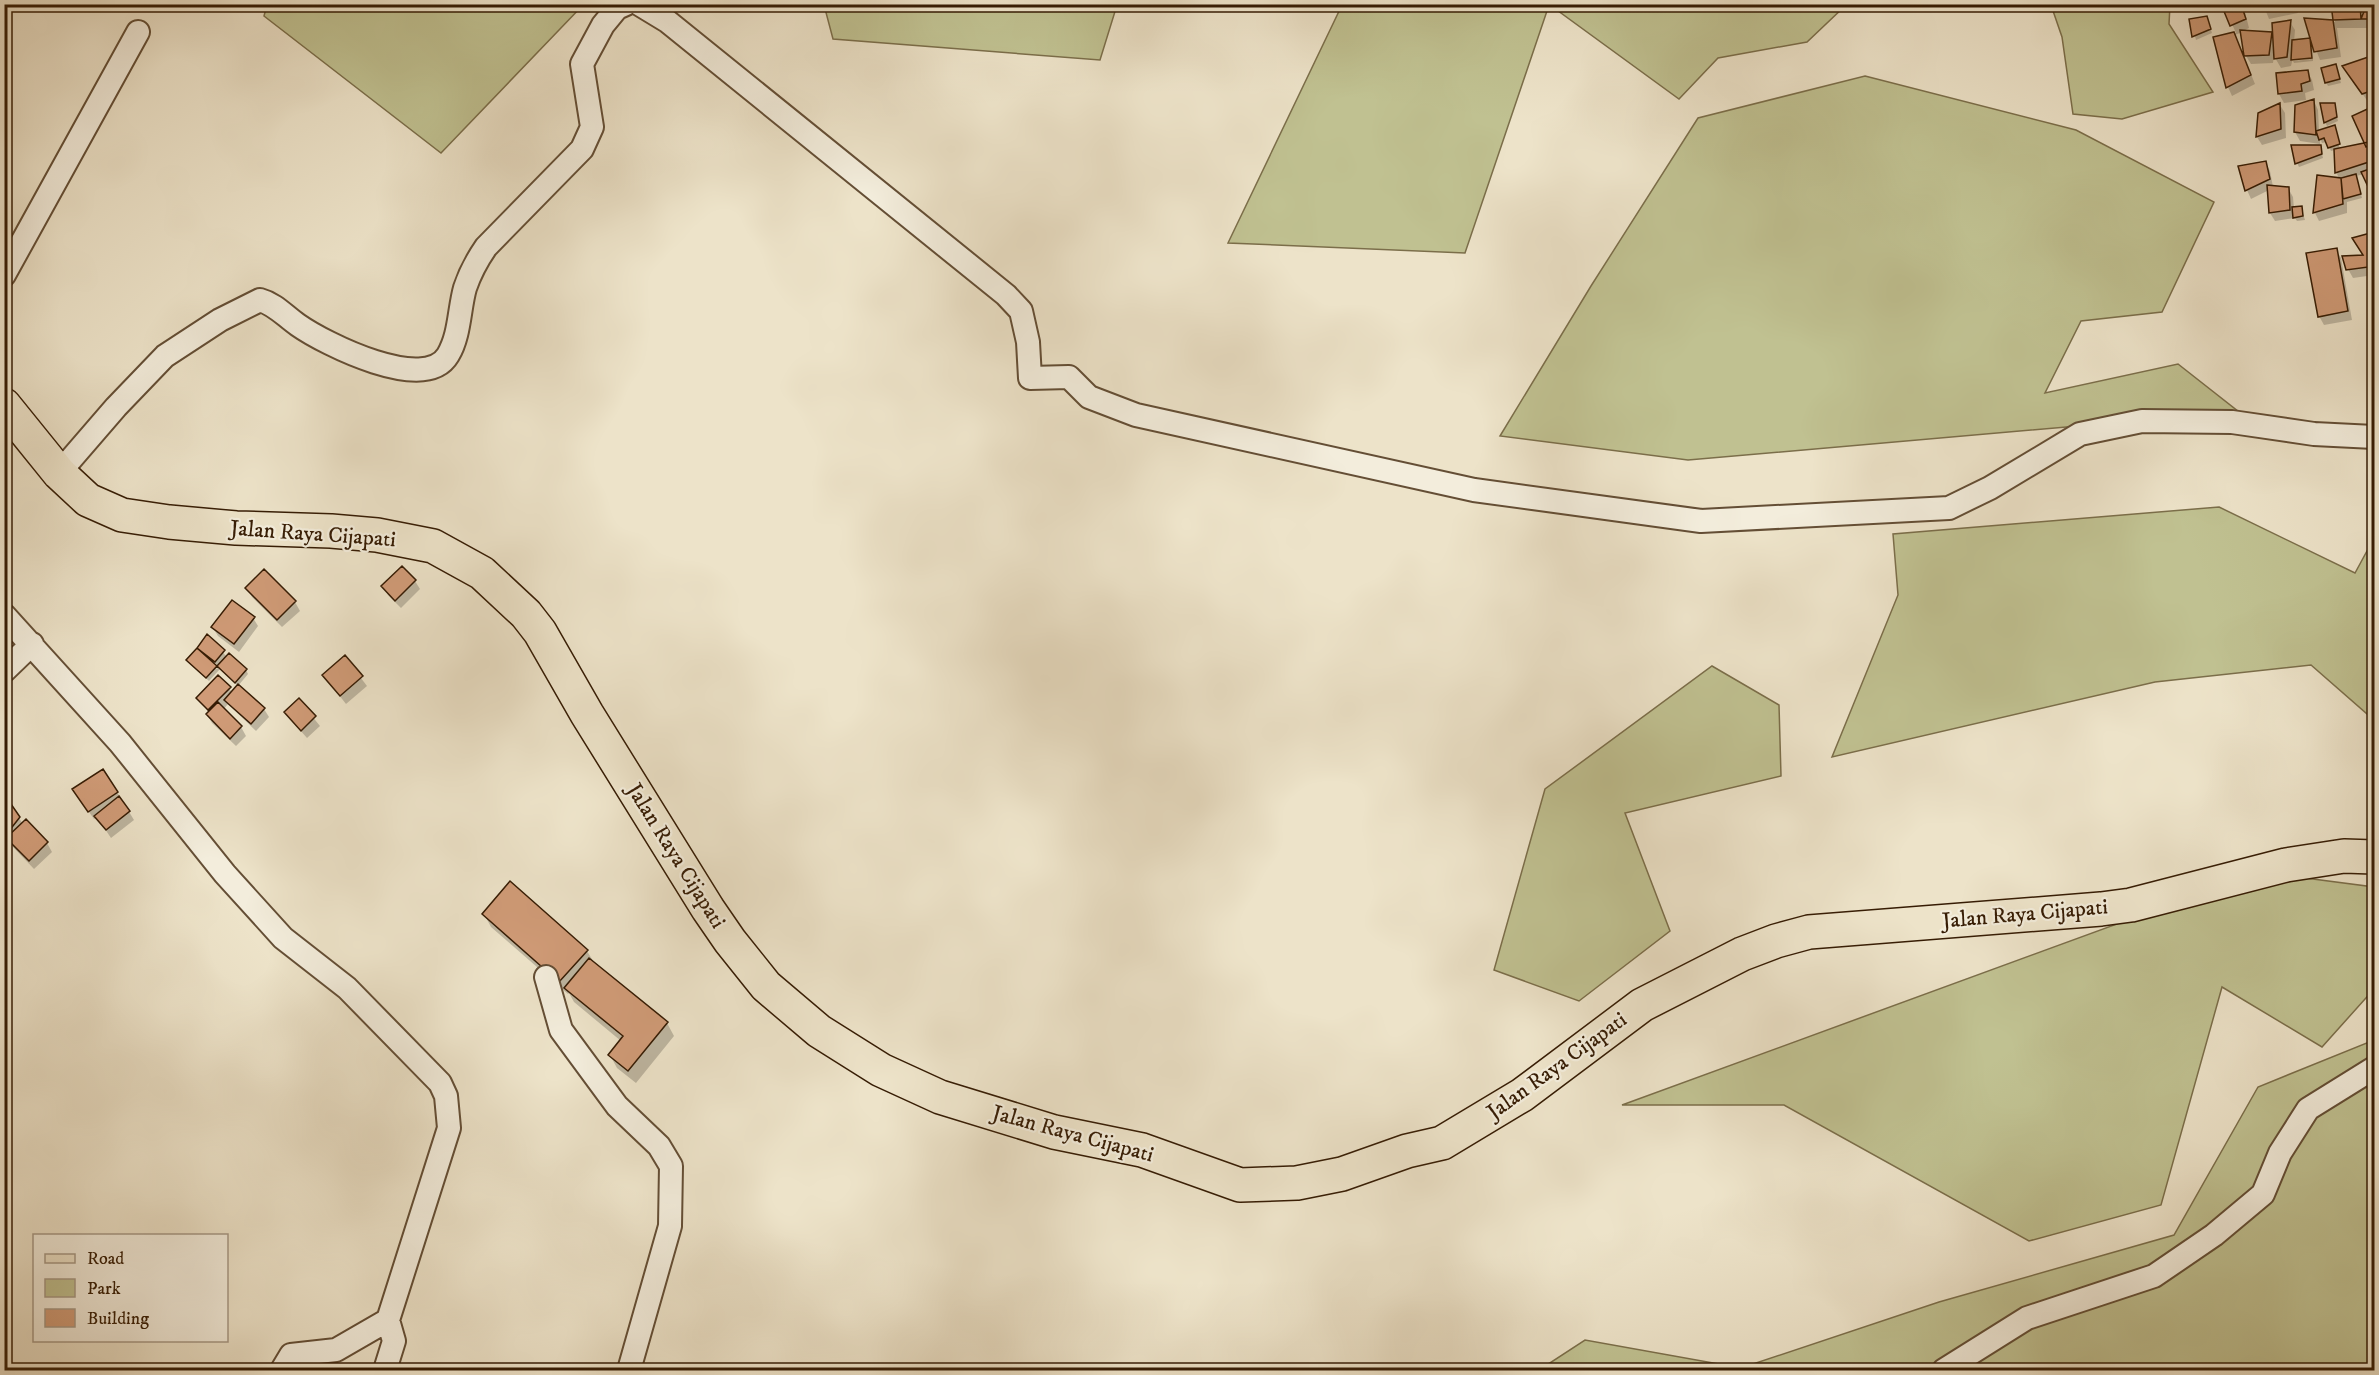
<svg xmlns="http://www.w3.org/2000/svg" width="2379" height="1375" font-family="'IM FELL DW Pica',serif">
<style>
.green{fill:#c0c191;stroke:#7b6e4a;stroke-width:1.5}
.shadow{fill:#0003;fill-rule:evenodd}
.building{fill:#d09b77;stroke:#361c04;stroke-width:1.5}
.lines{fill:none;stroke-linecap:round;stroke-linejoin:round}
.minor-casing{stroke:#644e35;stroke-width:26}
.primary-casing{stroke:#361c04;stroke-width:36}
.minor{stroke:#f3eddc;stroke-width:22}
.primary{stroke:#ede3c9;stroke-width:33}
.labels{text-anchor:middle;dominant-baseline:central;stroke-width:4.5;stroke-linejoin:round;paint-order:stroke}
.street-label{font-size:22px;fill:#361c04;stroke:#f3eddc}
</style>
<rect width="100%" height="100%" fill="#ede3c9"/>
<filter id="stains"><feTurbulence type="fractalNoise" baseFrequency=".00333" numOctaves="4"/><feColorMatrix values="0 0 0 0 .2 0 0 0 0 .09 0 0 0 0 .02 0 0 0 .5 -.17"/></filter>
<radialGradient id="worn" r=".72"><stop offset=".6" stop-color="#630" stop-opacity="0"/><stop offset="1" stop-color="#630" stop-opacity=".3"/></radialGradient>
<path class="green" d="M267 5V4L583 5 441 153 264 16Z
M824 5V4L1117 5 1100 60 833 39Z
M1342 5H1549L1465 253 1228 243Z
M1550 5H1846L1807 42 1718 58 1679 99Z
M2051 5H2170L2169 24 2213 92 2122 119 2073 114 2062 37Z
M1865 76 2076 130 2214 202 2162 312 2081 321 2045 393 2178 364 2239 412 1688 460 1500 436 1591 286 1698 118Z
M2219 507 2355 573 2374 538V720L2311 665 2155 682 1832 757 1898 595 1893 534Z
M1712 666 1779 705 1781 776 1625 813 1670 931 1579 1001 1494 970 1545 789Z
M2259 872 2374 887V989L2322 1047 2222 987 2161 1205 2029 1241 1784 1105H1622Z
M2374 1040V1370H1539L1585 1340 1741 1368 1939 1302 2174 1235 2258 1087Z"/>
<path class="shadow" d="M2223 4H2253L2254 6 2245 12 2249 28 2243 31 2274 33 2290 22 2295 30 2294 42 2312 39 2306 20 2335 22 2333 4H2363L2364 15 2369 4H2374V28H2337L2341 57 2320 60 2313 42 2312 56 2293 58 2291 66 2281 68 2274 56 2273 63 2251 64 2246 56 2242 32 2235 35 2255 84 2232 96 2228 87 2215 38 2236 33Z
M2263 4H2296L2298 13 2269 19Z
M2207 18 2212 33 2196 40 2191 21Z
M2374 56V100L2368 102 2344 66Z
M2313 59V61L2294 63 2293 61Z
M2335 65 2341 83 2328 86 2326 82Z
M2307 71 2312 80 2314 90 2305 93 2306 100 2284 103 2279 94 2278 75Z
M2314 101 2318 110 2319 131 2334 129 2341 152 2366 144 2354 116 2374 108V170L2370 172 2374 175V196L2364 174 2356 176 2362 198 2347 202V213L2319 221 2315 213 2318 177 2340 180 2336 172 2335 150 2331 151 2327 142 2322 143 2320 138V144L2300 141 2295 132Z
M2334 104 2338 121 2327 126 2325 122Z
M2280 105 2285 113 2286 138 2262 145 2257 137 2259 114Z
M2320 146 2323 158 2299 167 2297 163Z
M2265 162 2270 171 2273 187 2288 188 2293 197 2294 209 2301 207 2305 220 2297 221 2295 218 2275 221 2270 213 2269 190 2251 199 2247 190Z
M2374 234V275L2353 278 2348 269 2365 256 2354 239Z
M2336 250 2341 258 2352 320 2324 325 2319 316Z
M415 581 420 589 401 608 388 595 383 586Z
M247 588 295 602 300 611 282 627 252 597Z
M253 618 258 626 239 652 218 636 213 628Z
M208 636 227 657 246 670 248 674 238 686 220 669 209 681 190 664 188 660ZM211 660 219 666 217 669 210 661Z
M345 657 367 686 346 704 324 676Z
M218 677 233 693 264 709 269 717 256 731 228 704 223 710 241 727 246 736 236 746 212 723 207 715 209 713 198 698Z
M299 700 320 726 307 738 285 713Z
M117 792 134 820 111 838 97 817 94 819 79 798Z
M4 796 23 824 47 843 52 852 34 869 13 847 8 838 11 836 4 831Z
M484 914 587 951 595 964 667 1023 674 1036 636 1083 617 1068 610 1055 621 1041 574 1002 569 993 568 994 491 927Z"/>
<path class="building" d="M2221 4H2241L2246 19 2230 26Z
M2262 4H2292L2263 11Z
M2331 4H2360L2361 19 2333 20Z
M2367 4H2374V19H2361Z
M2207 16 2211 29 2192 37 2189 19Z
M2304 18 2333 20 2337 48 2314 52Z
M2291 20 2287 57 2274 59 2272 23Z
M2240 30 2272 32 2269 55 2244 56Z
M2234 32 2251 75 2226 88 2213 37Z
M2310 38 2312 58 2291 60 2292 40Z
M2374 55V90L2362 94 2342 66Z
M2336 64 2340 79 2325 83 2321 68Z
M2308 70 2310 81 2301 84 2302 91 2278 94 2276 73Z
M2314 99 2316 135 2294 132 2295 105Z
M2280 103 2281 129 2256 137 2258 113Z
M2320 103H2335L2337 117 2324 123Z
M2374 106V143L2366 147 2352 116Z
M2335 125 2340 144 2328 148 2324 138 2319 140 2316 131Z
M2374 141V170L2369 162 2335 173 2334 149Z
M2291 145H2321L2322 154 2295 164Z
M2266 161 2270 179 2245 191 2238 166Z
M2369 169 2374 173V194L2372 195 2361 172Z
M2356 174 2361 194 2343 199 2341 178Z
M2317 175 2341 178 2343 204 2313 213Z
M2267 185 2289 187 2290 210 2269 213Z
M2302 206 2303 216 2293 218 2292 207Z
M2374 232V277L2368 267 2346 270 2342 256 2363 255 2352 238Z
M2337 248 2348 311 2318 317 2306 253Z
M402 566 416 580 395 601 381 586Z
M264 569 296 601 277 620 245 588Z
M232 600 255 617 234 644 211 627Z
M207 634 225 650 215 662 197 648Z
M197 648 217 666 206 678 186 660Z
M229 653 247 669 235 683 217 666Z
M345 655 363 676 340 696 322 675Z
M218 675 231 687 208 710 196 698Z
M238 684 265 708 251 724 224 700Z
M299 698 316 716 301 731 284 712Z
M218 702 242 726 230 739 206 714Z
M103 769 118 792 88 812 72 789Z
M4 794 20 817 9 831 4 828Z
M119 796 130 811 106 830 94 816Z
M26 819 48 842 29 861 6 838Z
M510 881 588 950 559 982 482 914Z
M589 958 668 1022 628 1071 608 1055 623 1036 564 988Z"/>
<g class="lines">
<defs>
<path id="minor" d="M639 4 667 21 1006 295 1021 311 1028 342 1030 378 1069 377 1089 397 1136 415 1474 490 1701 521 1949 508 1990 488 2080 434 2142 421 2232 422 2314 434 2374 437
M4 275 138 32
M59 473 116 407 165 356 220 320 260 300C275 304 285 316 298 325 325 344 425 394 448 355 460 335 459 309 465 288 470 273 477 260 486 247L582 149 592 127 582 64 603 25 617 8 626 4
M4 615 120 743 225 874 283 938 347 988 440 1083 446 1096 449 1128 388 1320 394 1341 385 1370
M4 671 32 644
M546 977 561 1030 617 1106 659 1146 671 1166 670 1226 629 1370
M282 1370 291 1355 336 1350 388 1320
M1944 1370 2027 1318 2154 1276 2214 1235 2263 1194 2280 1153 2308 1109 2374 1068"/>
<path id="primary" d="M4 405 59 473 88 500 122 515 169 522 236 528 331 531 377 535 433 546 482 573 526 614 540 632 587 714 708 909 730 941 766 986 819 1031 881 1070 940 1097 1054 1132 1142 1150 1240 1185 1297 1183 1342 1174 1407 1151 1442 1143 1522 1095 1642 1005 1742 954 1776 941 1809 932 2101 909 2131 905 2286 865 2344 856 2374 857"/>
</defs>
<use href="#minor" class="minor-casing"/>
<use href="#primary" class="primary-casing"/>
<use href="#minor" class="minor"/>
<use href="#primary" class="primary"/>
</g>
<g class="labels">
<g class="street-label">
<text transform="translate(313 534) rotate(4)">Jalan Raya Cijapati</text>
<text transform="translate(676 856) rotate(58)">Jalan Raya Cijapati</text>
<text transform="translate(2025 914) rotate(-5)">Jalan Raya Cijapati</text>
<text transform="translate(1557 1066) rotate(-36)">Jalan Raya Cijapati</text>
<text transform="translate(1073 1134) rotate(15)">Jalan Raya Cijapati</text>
</g>
</g>
<rect width="2379" height="1375" fill="none" stroke="#ede3c9" stroke-width="24"/>
<rect x="6" y="6" width="2367" height="1363" fill="none" stroke="#361c04" stroke-width="3"/>
<rect x="12" y="12" width="2355" height="1351" fill="none" stroke="#361c04" stroke-width="1.5"/>
<rect x="33" y="1234" width="195" height="108" fill="#f3eddc" stroke="#a79986" stroke-width="1.5"/>
<rect x="45" y="1254" width="30" height="9" fill="#ede3c9" stroke="#a79986" stroke-width="1.5"/>
<text x="87" y="1264" font-size="18" fill="#361c04">Road</text>
<rect x="45" y="1279" width="30" height="18" fill="#c0c191" stroke="#a79986" stroke-width="1.5"/>
<text x="87" y="1294" font-size="18" fill="#361c04">Park</text>
<rect x="45" y="1309" width="30" height="18" fill="#d09b77" stroke="#a79986" stroke-width="1.5"/>
<text x="87" y="1324" font-size="18" fill="#361c04">Building</text>
<rect width="100%" height="100%" filter="url(#stains)"/>
<rect width="100%" height="100%" fill="url(#worn)"/>
</svg>
